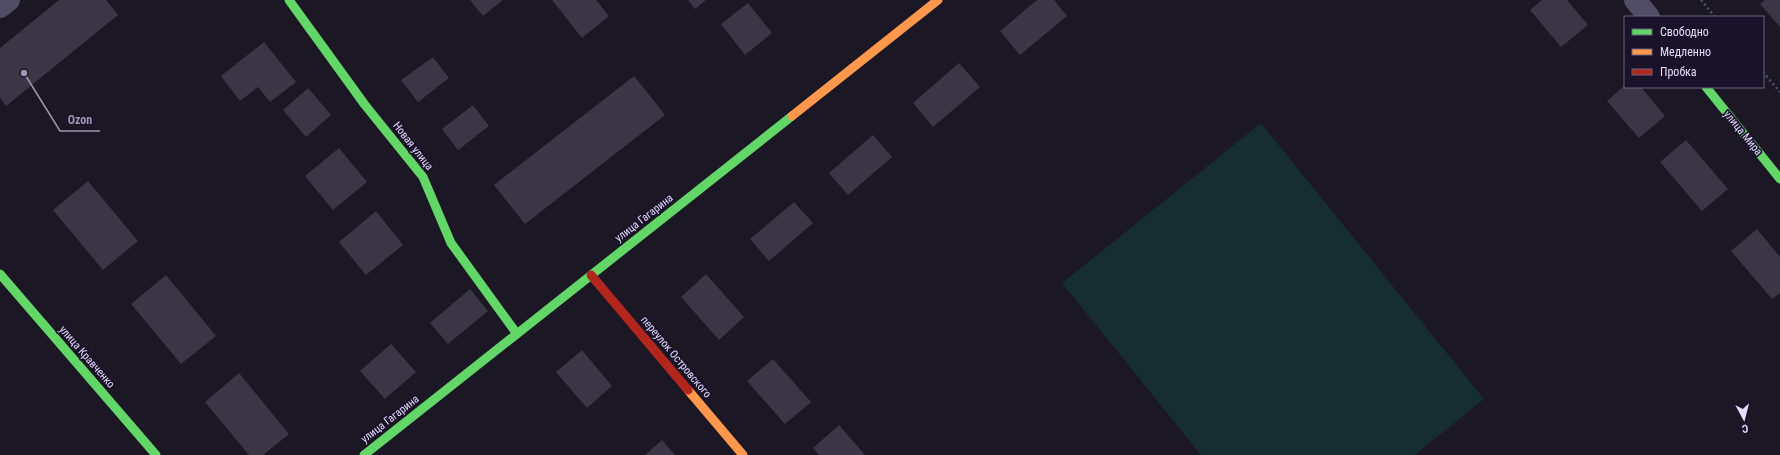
<svg xmlns="http://www.w3.org/2000/svg" width="1780" height="455" font-family="'Roboto Condensed',sans-serif">
<style>
.green{fill:#162d31}
.building{fill:#3b3645}
.lines{fill:none;stroke-linecap:round;stroke-linejoin:round}
.path{stroke:#4c5565;stroke-width:2.5;stroke-dasharray:2 3;stroke-linecap:butt}
.street{stroke:#514d64;stroke-width:22}
.fast{stroke:#63d668;stroke-width:9}
.slow{stroke:#ff974d;stroke-width:9}
.jam{stroke:#b3261e;stroke-width:9}
.labels{text-anchor:middle;dominant-baseline:central;stroke-width:3.5;stroke-linejoin:round;paint-order:stroke}
.street-label{font-size:11px;fill:#e4dcfd;stroke:#191229}
.leader{fill:none;stroke:#9e97b1;stroke-width:1.5}
.callout-dot{fill:#9e97b1;stroke:#191229;stroke-width:1.5}
.callout-label{font-size:12px;text-anchor:middle;font-weight:bold;fill:#9e97b1;stroke:#191229;stroke-width:3.5;stroke-linejoin:round;paint-order:stroke}
</style>
<rect width="100%" height="100%" fill="#1b1724"/>
<path class="green" d="M1261 123 1484 399 1415 455H1201L1062 283Z"/>
<path class="building" d="M59 0H106L118 15 6 106 0 98V48Z
M470 0H503L483 16Z
M552 0H596L609 16 582 38Z
M688 0H706L695 9Z
M1037 0H1054L1067 16 1020 55 1000 31Z
M1542 0H1567L1588 25 1561 47 1530 10Z
M1765 0H1780V27L1760 4Z
M748 3 772 33 745 55 721 24Z
M264 42 296 82 270 102 258 87 240 101 221 76Z
M433 57 449 78 418 102 401 80Z
M959 63 980 87 933 127 913 103Z
M634 76 665 115 525 224 494 185Z
M1625 85V87H1641L1665 116 1639 138 1607 101Z
M308 88 331 115 306 137 283 110Z
M473 105 489 126 458 150 442 129Z
M873 135 892 157 848 195 829 173Z
M1686 140 1728 189 1702 211 1660 162Z
M339 148 367 182 333 210 305 176Z
M88 181 138 241 103 270 53 210Z
M794 202 813 223 769 261 750 239Z
M376 211 403 245 366 275 339 242Z
M1757 229 1780 257V293L1772 299 1731 251Z
M706 274 744 317 719 340 681 297Z
M166 275 216 336 181 364 131 304Z
M470 289 488 311 448 344 430 323Z
M391 344 416 372 385 399 360 371Z
M582 350 612 386 587 408 556 372Z
M773 359 811 402 785 424 747 381Z
M239 373 289 434 263 455H249L205 402Z
M839 425 865 455H819L813 448Z
M662 440 675 455H645Z"/>
<g class="lines">
<path class="path" d="M1701 0 1715 17
M1763 72 1780 92"/>
<path class="street" d="M1635 0 1649 17
M0 7 9 0"/>
<path class="fast" d="M289 0 365 105 423 177 451 243 517 334
M1706 87 1780 179
M0 274 156 455
M364 455 792 116"/>
<path class="slow" d="M792 116 938 0
M688 390 743 455"/>
<path class="jam" d="M591 275 688 390"/>
</g>
<g class="labels">
<g class="street-label">
<text transform="translate(1743 133) rotate(51)">улица Мира</text>
<text transform="translate(413 146) rotate(52)">Новая улица</text>
<text transform="translate(644 218) rotate(-38)">улица Гагарина</text>
<text transform="translate(87 357) rotate(49)">улица Кравченко</text>
<text transform="translate(676 357) rotate(50)">переулок Островского</text>
<text transform="translate(390 419) rotate(-38)">улица Гагарина</text>
</g>
</g>
<path class="leader" d="M24 73L60 131H100"/>
<circle class="callout-dot" cx="24" cy="73" r="4"/>
<g class="callout-label">
<text x="80" y="124">Ozon</text>
</g>
<rect x="1624" y="16" width="140" height="72" fill="#191229" stroke="#6a637e"/>
<rect x="1632" y="29" width="20" height="6" fill="#63d668" stroke="#6a637e"/>
<text x="1660" y="36" font-size="12" fill="#e4dcfd">Свободно</text>
<rect x="1632" y="49" width="20" height="6" fill="#ff974d" stroke="#6a637e"/>
<text x="1660" y="56" font-size="12" fill="#e4dcfd">Медленно</text>
<rect x="1632" y="69" width="20" height="6" fill="#b3261e" stroke="#6a637e"/>
<text x="1660" y="76" font-size="12" fill="#e4dcfd">Пробка</text>
<g transform="translate(1744 419) rotate(173)" stroke="#191229" stroke-width="3" paint-order="stroke">
<path d="M0-3L7 15L0 10L-7 15Z" fill="#e4dcfd"/>
<text y="-6" font-size="11" font-weight="bold" text-anchor="middle" fill="#e4dcfd">С</text>
</g>
</svg>
